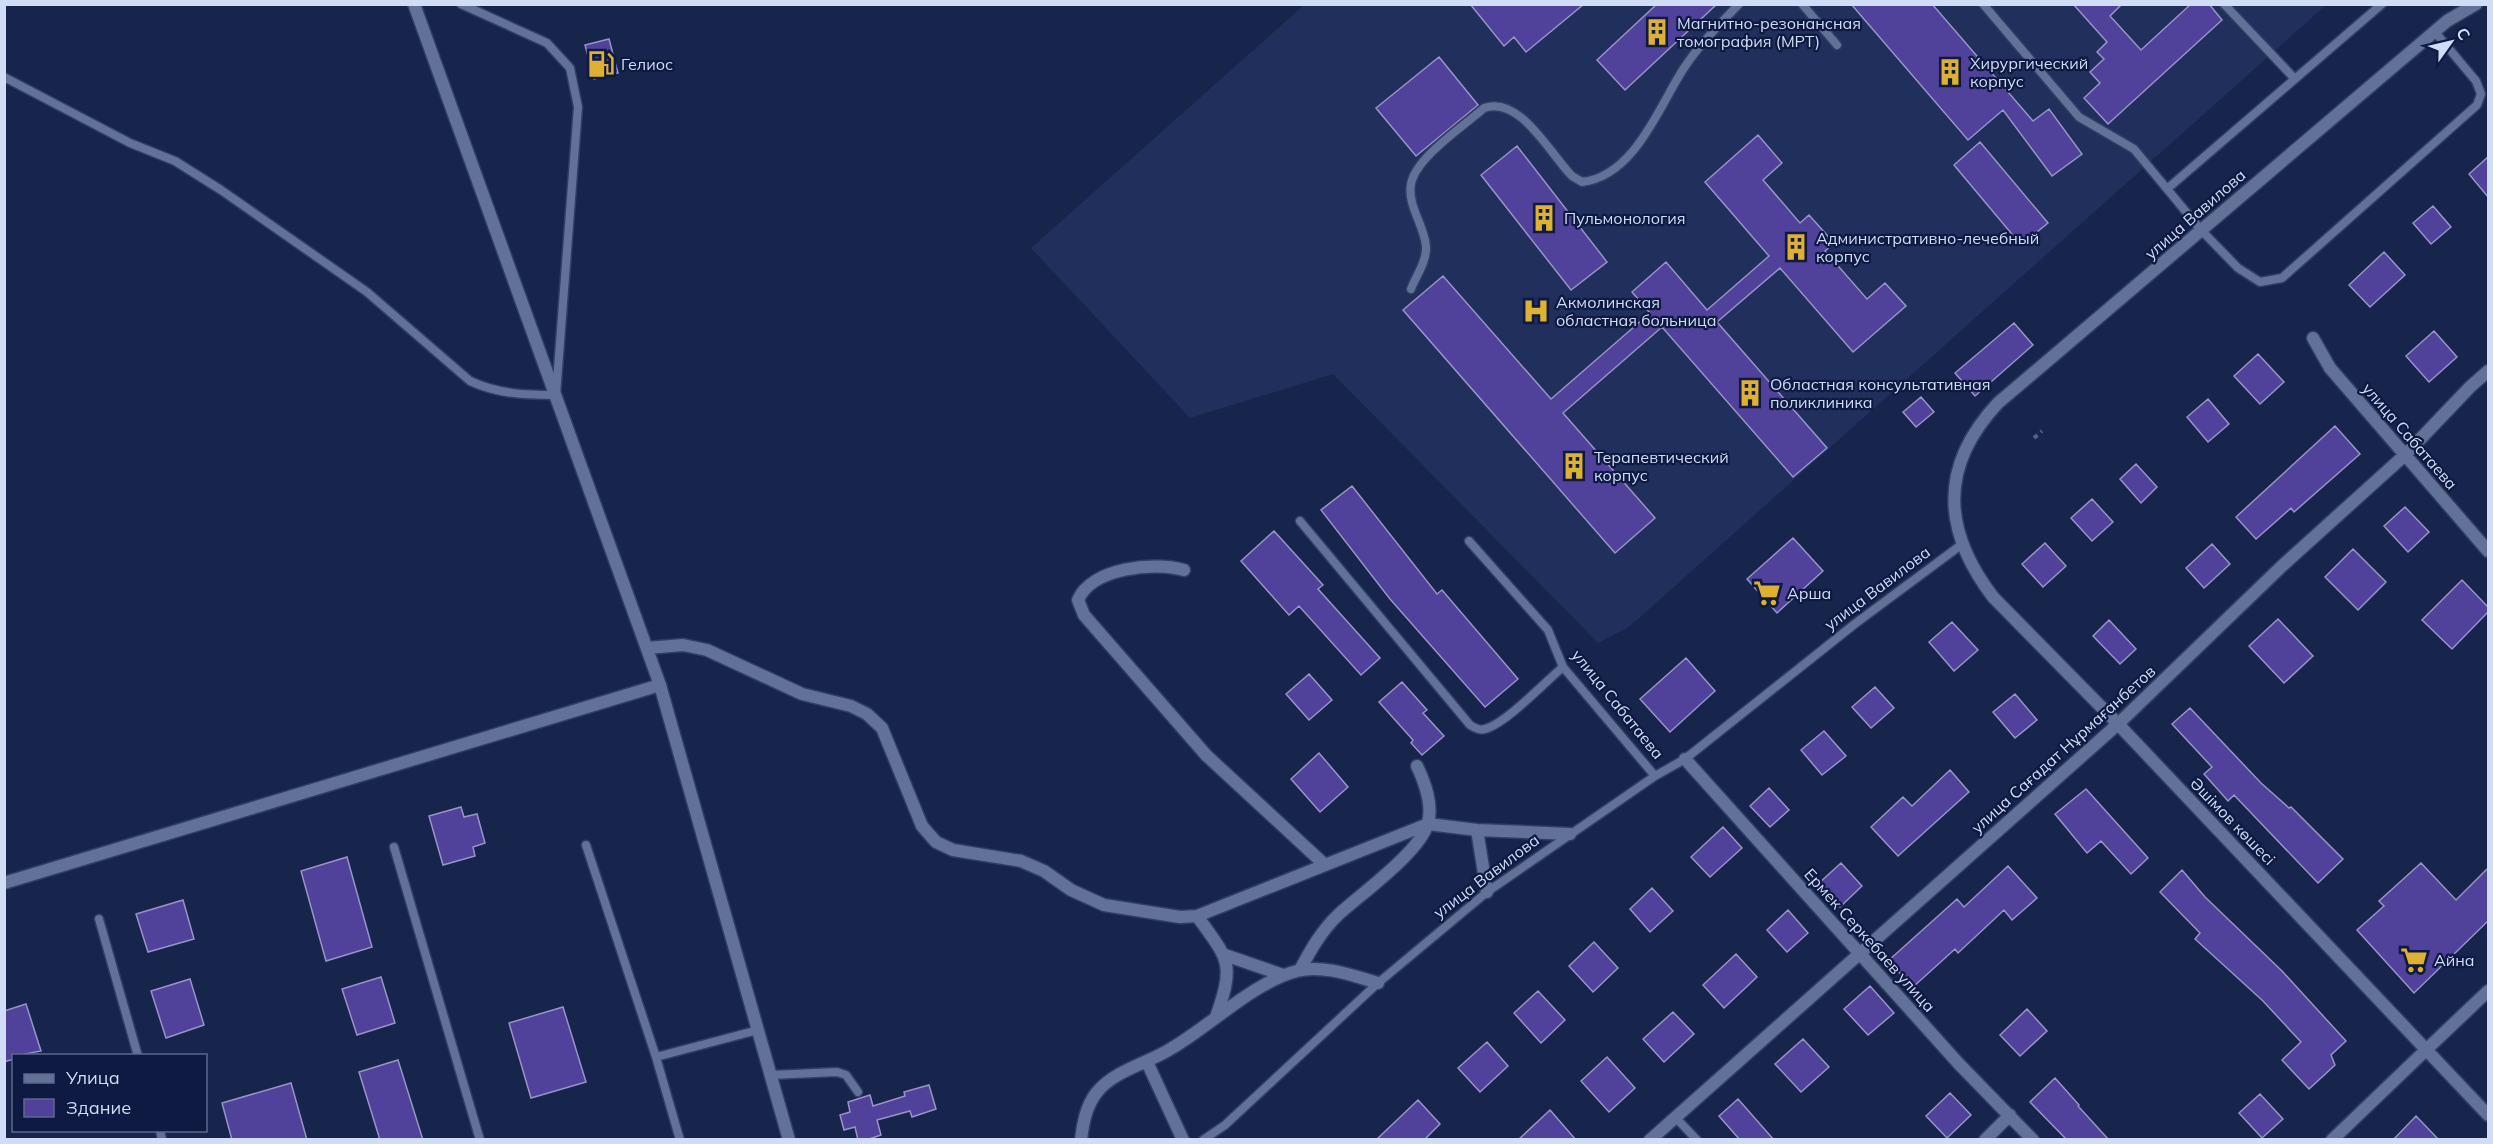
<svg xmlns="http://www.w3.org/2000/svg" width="2493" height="1144" font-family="Mulish,sans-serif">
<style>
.built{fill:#202f5c}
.building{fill:#50419a;stroke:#9794c7;stroke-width:1.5}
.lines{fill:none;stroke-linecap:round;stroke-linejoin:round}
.service-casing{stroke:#313e64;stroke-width:11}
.minor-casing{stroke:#313e64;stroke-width:15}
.tertiary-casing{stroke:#313e64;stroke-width:15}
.path{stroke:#556184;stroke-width:4;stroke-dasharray:4.5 4.5;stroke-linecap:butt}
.service{stroke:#627198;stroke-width:8}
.minor{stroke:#627198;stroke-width:12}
.tertiary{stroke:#627198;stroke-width:12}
.labels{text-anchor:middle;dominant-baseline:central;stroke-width:4.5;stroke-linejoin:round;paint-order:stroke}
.poi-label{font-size:16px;fill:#d1dcf6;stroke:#0e1a41;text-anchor:start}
.street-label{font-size:16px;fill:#d1dcf6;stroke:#0e1a41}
</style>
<rect width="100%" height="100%" fill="#17244c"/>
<path class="built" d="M1304 5H2326L1629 627 1598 643 1333 374 1190 418 1031 248Z"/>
<path class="building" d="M1470 4H1584L1526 52 1514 37 1504 46Z
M1657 4H1717L1625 90 1597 60Z
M1851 4H1932L2033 121 2049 109 2082 154 2052 176 2003 110 1968 140Z
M2073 4H2122L2110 16 2141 50 2191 4H2209L2222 20 2108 124 2084 98 2100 83 2090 72 2104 59 2097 52 2107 42Z
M609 39 618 73 594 79 585 45Z
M1439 57 1478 105 1416 156 1376 108Z
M1758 135 1782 163 1763 180 1800 223 1809 215 1834 243 1825 251 1867 299 1885 283 1906 306 1853 352 1780 268 1717 322 1827 448 1793 477 1662 327 1563 413 1655 518 1615 553 1403 310 1443 276 1551 399 1650 313 1632 292 1666 262 1707 310 1769 256 1705 182Z
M1980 142 2048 223 2021 245 1954 165Z
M1517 146 1607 262 1571 290 1481 175Z
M2488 157V197L2469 174Z
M2433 206 2451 227 2431 244 2413 223Z
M2384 252 2405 275 2370 307 2349 285Z
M2014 323 2033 345 1975 396 1955 373Z
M2434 331 2457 357 2429 382 2406 356Z
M2258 354 2284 382 2260 404 2234 376Z
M1921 397 1934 412 1916 427 1903 412Z
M2208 399 2229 424 2208 442 2187 417Z
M2335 426 2360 454 2294 512 2291 508 2256 539 2236 517Z
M2136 464 2157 487 2141 503 2120 479Z
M1352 486 1437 594 1442 590 1518 679 1485 707 1390 599 1321 510Z
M2092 499 2113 522 2092 541 2071 518Z
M2405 507 2429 532 2408 552 2384 526Z
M1274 531 1323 585 1318 589 1380 658 1361 675 1299 606 1289 615 1241 561Z
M1793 538 1823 571 1777 613 1747 579Z
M2045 543 2066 566 2043 587 2022 564Z
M2212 544 2230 564 2204 588 2186 568Z
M2353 549 2386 582 2358 610 2325 577Z
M2462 580 2488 607V612L2452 649 2422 620Z
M2278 619 2313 656 2284 683 2249 646Z
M2109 620 2136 649 2120 664 2093 636Z
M1952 622 1978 650 1954 671 1929 642Z
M1686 658 1715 691 1670 732 1640 699Z
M1309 674 1332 700 1309 720 1286 694Z
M1402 682 1427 710 1423 713 1444 736 1422 755 1411 743 1413 740 1379 702Z
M1875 687 1894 708 1871 728 1852 707Z
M2015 694 2037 720 2015 738 1993 712Z
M2190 708 2261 783 2289 808 2291 807 2343 859 2318 883 2234 795 2228 801 2204 774 2212 767 2172 724Z
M1824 731 1846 756 1822 775 1801 750Z
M1319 753 1348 787 1320 812 1291 779Z
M1950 770 1969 792 1898 856 1871 827 1903 797 1912 806Z
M1769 788 1789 810 1770 827 1750 806Z
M2086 789 2148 858 2131 874 2101 841 2087 853 2055 814Z
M461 807 464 817 477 814 485 843 473 847 475 856 443 865 429 816Z
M1723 827 1742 848 1710 877 1691 857Z
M347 857 372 947 326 961 301 871Z
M1841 863 1862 886 1840 907 1818 884Z
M2421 863 2456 900 2488 868V921L2414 993 2357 930 2384 906 2379 901Z
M2008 866 2037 898 2012 920 2004 910 1958 953 1955 949 1913 987 1888 961 1957 899 1964 907Z
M2182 870 2205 897 2282 971 2346 1041 2331 1055 2335 1065 2309 1089 2282 1060 2301 1042 2263 1001 2195 939 2200 933 2160 892Z
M1652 888 1673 911 1650 932 1630 909Z
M183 900 194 939 148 952 136 914Z
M1788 910 1808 933 1787 952 1767 930Z
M1594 942 1618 968 1593 992 1569 966Z
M1736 954 1757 977 1724 1008 1703 985Z
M381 977 395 1023 357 1035 342 989Z
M190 979 204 1025 166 1038 151 991Z
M1870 986 1894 1013 1868 1035 1844 1009Z
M1538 991 1565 1020 1541 1043 1514 1013Z
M26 1004 41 1051 14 1056V1059L4 1062V1011Z
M563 1007 586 1082 531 1098 509 1023Z
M2027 1009 2047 1031 2020 1056 2000 1035Z
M1673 1012 1694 1034 1664 1062 1643 1039Z
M1803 1039 1829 1067 1801 1092 1775 1064Z
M1487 1042 1508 1066 1480 1092 1458 1068Z
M1607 1057 1635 1088 1609 1112 1581 1081Z
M398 1060 423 1140H380L359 1072Z
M2055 1078 2079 1105 2078 1106 2109 1140H2067L2030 1102Z
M291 1083 307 1140H232L222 1103Z
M929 1085 936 1109 912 1117 910 1111 877 1120 881 1135 866 1140H858L855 1127 844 1130 840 1115 850 1112 848 1102 870 1095 873 1106 905 1096 904 1092Z
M1950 1093 1971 1115 1947 1138 1926 1116Z
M2260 1094 2283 1119 2262 1138 2239 1113Z
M1738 1099 1774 1140H1740L1719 1116Z
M1418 1100 1440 1124 1424 1140H1376Z
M1550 1110 1576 1140H1518Z
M2416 1116 2439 1140H2393Z"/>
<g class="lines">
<defs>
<path id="service" d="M1802 4 1837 45
M1983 4 2079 117 2134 149 2201 230 2238 268 2260 282 2282 278 2477 105 2481 94 2476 81 2435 32
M2224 4 2295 79
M4 77 130 143 175 161 221 190 367 292 470 381C498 394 525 395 556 395L578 107 570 68 547 43 461 4
M2167 189 2382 4
M1411 289C1416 276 1427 261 1426 246 1424 225 1407 205 1411 184 1416 157 1464 126 1484 108 1520 95 1550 154 1572 176L1582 182C1635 176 1659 106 1684 68 1699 45 1720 24 1739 4
M1300 521 1470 725C1476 729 1481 731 1488 728 1509 720 1544 683 1563 667
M1469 541 1548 630 1563 667 1655 776
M586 845 656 1057 680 1140
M394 847 480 1140
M99 919 138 1056
M656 1057 758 1030
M771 1075 837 1072 846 1075 858 1092
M1675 1117 1697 1140
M160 1130 162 1140
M1203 1140 1225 1125 1378 983 1487 892 1655 776 1685 759 1856 623 1961 545"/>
<path id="minor" d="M2313 338 2330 368 2488 551
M1184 570C1155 561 1091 568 1078 600L1084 615 1206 755 1325 865
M647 648 683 645 707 650 802 694 851 706 867 714 882 728 922 826 936 842 953 850 1021 861 1044 871 1071 890 1104 905 1180 917 1197 916 1428 824 1477 830 1570 834
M1685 759 1959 1064 2033 1140
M1477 830 1487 892
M4 883 660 685
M1197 916C1229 960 1235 963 1216 1017
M1225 955 1283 975
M1300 970C1311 949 1322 930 1339 914 1361 894 1421 851 1428 823 1433 804 1425 783 1417 766
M1147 1062 1183 1140
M1081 1140C1083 1123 1086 1106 1097 1092 1115 1070 1149 1063 1172 1048 1210 1026 1254 982 1297 971 1322 964 1354 976 1378 983
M1650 1140 2118 724 2282 566 2406 454 2470 387 2488 371
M1985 1140 2010 1115
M2332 1140 2427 1049"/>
<path id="tertiary" d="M414 4 660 685 789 1140
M2476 4 2447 21 1998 403C1939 466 1942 530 1993 597L2118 724 2488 1115
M2427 1049 2488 991"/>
</defs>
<use href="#service" class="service-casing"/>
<use href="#minor" class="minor-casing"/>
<use href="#tertiary" class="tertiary-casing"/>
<path class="path" d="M2034 438 2042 431"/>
<use href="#service" class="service"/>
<use href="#minor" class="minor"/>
<use href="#tertiary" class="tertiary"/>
</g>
<defs>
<symbol id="building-bare" viewBox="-9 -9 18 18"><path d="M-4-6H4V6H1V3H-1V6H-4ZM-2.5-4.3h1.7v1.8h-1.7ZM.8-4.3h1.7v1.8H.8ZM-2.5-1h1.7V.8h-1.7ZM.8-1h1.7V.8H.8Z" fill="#dfb133" stroke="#0e1a41" stroke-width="2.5" paint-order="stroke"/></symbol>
<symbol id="fuel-bare" viewBox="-9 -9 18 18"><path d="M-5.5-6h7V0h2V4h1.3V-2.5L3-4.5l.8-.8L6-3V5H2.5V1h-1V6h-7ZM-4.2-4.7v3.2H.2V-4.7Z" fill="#dfb133" stroke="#0e1a41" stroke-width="2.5" paint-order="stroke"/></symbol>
<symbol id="hospital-bare" viewBox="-9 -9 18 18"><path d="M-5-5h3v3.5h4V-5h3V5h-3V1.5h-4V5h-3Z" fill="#dfb133" stroke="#0e1a41" stroke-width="2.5" paint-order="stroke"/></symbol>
<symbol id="supermarket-bare" viewBox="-9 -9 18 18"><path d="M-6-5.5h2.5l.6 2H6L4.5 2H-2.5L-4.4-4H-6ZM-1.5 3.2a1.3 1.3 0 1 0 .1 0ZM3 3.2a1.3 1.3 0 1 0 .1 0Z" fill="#dfb133" stroke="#0e1a41" stroke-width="2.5" paint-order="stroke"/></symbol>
</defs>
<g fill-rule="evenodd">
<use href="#building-bare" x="1638" y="13" width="38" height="38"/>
<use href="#fuel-bare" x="582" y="45" width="38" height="38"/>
<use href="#building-bare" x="1931" y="53" width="38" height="38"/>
<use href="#building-bare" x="1525" y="199" width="38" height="38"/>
<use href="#building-bare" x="1777" y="228" width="38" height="38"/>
<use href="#hospital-bare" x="1517" y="292" width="38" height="38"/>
<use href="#building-bare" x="1731" y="374" width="38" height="38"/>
<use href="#building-bare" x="1555" y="447" width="38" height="38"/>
<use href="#supermarket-bare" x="1748" y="574" width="38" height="38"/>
<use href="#supermarket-bare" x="2395" y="941" width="38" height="38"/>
</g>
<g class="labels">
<g class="poi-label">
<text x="1677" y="23">Магнитно-резонансная<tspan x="1677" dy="18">томография (МРТ)</tspan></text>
<text x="1970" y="63">Хирургический<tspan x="1970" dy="18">корпус</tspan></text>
<text x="621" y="64">Гелиос</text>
<text x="1564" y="218">Пульмонология</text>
<text x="1816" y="238">Административно-лечебный<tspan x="1816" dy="18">корпус</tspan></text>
<text x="1556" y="302">Акмолинская<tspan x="1556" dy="18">областная больница</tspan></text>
<text x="1770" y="384">Областная консультативная<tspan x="1770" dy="18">поликлиника</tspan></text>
<text x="1594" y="457">Терапевтический<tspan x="1594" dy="18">корпус</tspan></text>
<text x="1787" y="593">Арша</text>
<text x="2434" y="960">Айна</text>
</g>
<g class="street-label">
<text transform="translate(2195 214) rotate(-41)">улица Вавилова</text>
<text transform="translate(2410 436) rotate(49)">улица Сабатаева</text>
<text transform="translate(1877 588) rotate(-37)">улица Вавилова</text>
<text transform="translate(1618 704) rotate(51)">улица Сабатаева</text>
<text transform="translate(2063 749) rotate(-42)">улица Сағадат Нұрмағанбетов</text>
<text transform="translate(2233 821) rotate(46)">Әшімов көшесі</text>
<text transform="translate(1486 876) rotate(-37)">улица Вавилова</text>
<text transform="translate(1870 940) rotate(48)">Ермек Серкебаев улица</text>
</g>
</g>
<rect width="2493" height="1144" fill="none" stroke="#d1dcf6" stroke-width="12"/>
<rect x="12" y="1054" width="195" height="78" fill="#0e1a41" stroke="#5c6889" stroke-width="1.5"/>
<rect x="24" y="1074" width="30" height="9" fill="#627198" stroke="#5c6889" stroke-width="1.5"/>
<text x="66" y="1084" font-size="18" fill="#d1dcf6">Улица</text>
<rect x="24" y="1099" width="30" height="18" fill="#50419a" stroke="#5c6889" stroke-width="1.5"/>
<text x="66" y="1114" font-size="18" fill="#d1dcf6">Здание</text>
<g transform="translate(2451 42) rotate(56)" stroke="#0e1a41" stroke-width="4.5" paint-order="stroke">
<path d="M0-4.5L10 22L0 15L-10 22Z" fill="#d1dcf6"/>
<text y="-9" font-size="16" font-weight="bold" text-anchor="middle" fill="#d1dcf6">С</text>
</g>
</svg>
